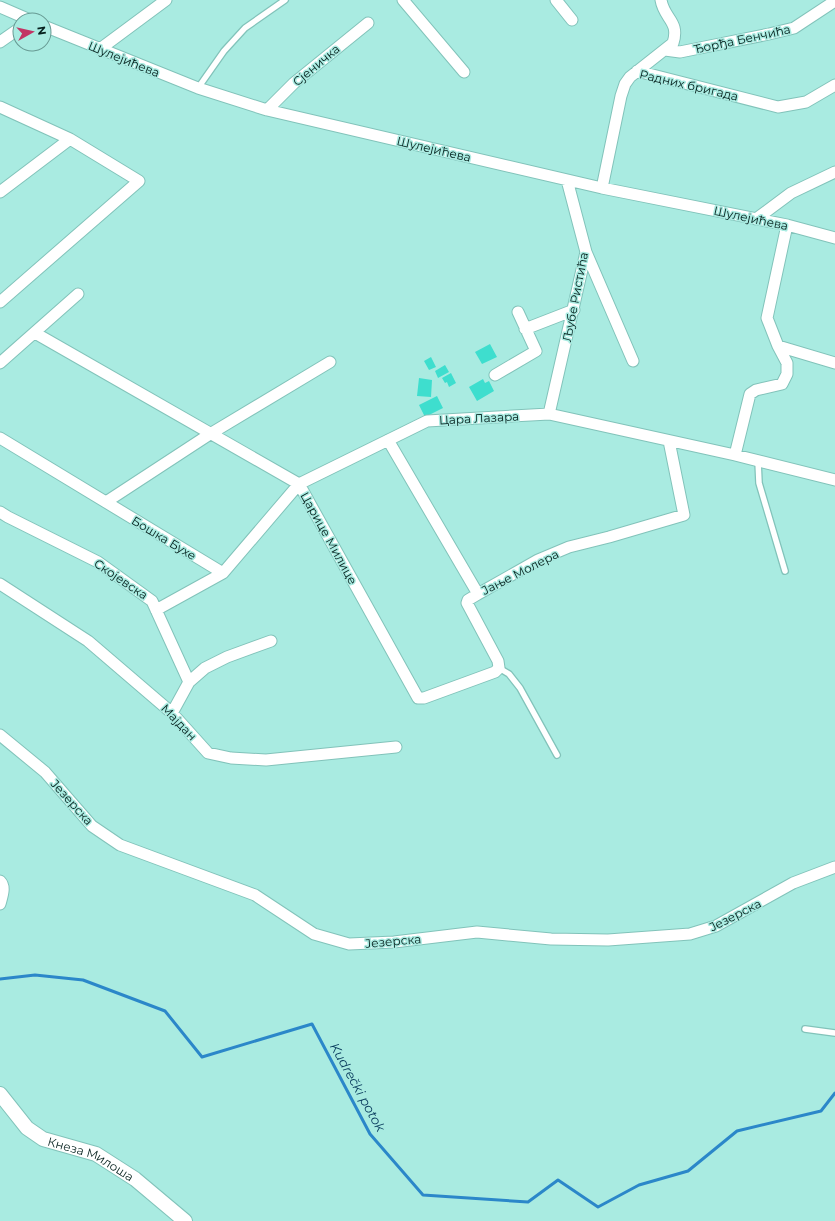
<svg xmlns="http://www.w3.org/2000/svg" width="835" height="1221" font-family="Montserrat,sans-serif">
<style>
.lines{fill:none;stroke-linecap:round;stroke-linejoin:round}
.stream{stroke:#2b87c9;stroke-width:3}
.building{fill:#3edece}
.service-casing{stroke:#82c3ba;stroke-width:8}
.minor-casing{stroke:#82c3ba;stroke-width:13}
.tertiary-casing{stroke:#82c3ba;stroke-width:16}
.service{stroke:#fff;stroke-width:5.5}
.minor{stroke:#fff;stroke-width:11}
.tertiary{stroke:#fff;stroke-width:14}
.labels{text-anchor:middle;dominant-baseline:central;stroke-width:3;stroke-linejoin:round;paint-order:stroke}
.street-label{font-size:12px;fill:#05201d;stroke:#a9ebe1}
.water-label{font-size:13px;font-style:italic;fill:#083a5c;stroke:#a9ebe1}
</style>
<rect width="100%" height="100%" fill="#a9ebe1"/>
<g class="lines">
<path class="stream" d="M0 979 35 975 83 980 165 1011 202 1057 312 1024 370 1134 423 1195 528 1202 558 1180 598 1207 639 1185 688 1171 737 1131 821 1111 835 1093"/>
</g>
<path class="building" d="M490 344 497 357 482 364 475 352Z
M431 357 436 367 429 370 424 361Z
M445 365 449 372 438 378 435 371Z
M451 373 456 383 449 387 447 382 445 383 442 378Z
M419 378 432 380 431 397 417 396Z
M483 379 485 383 489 381 494 391 477 401 469 387Z
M437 396 443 408 425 417 419 405Z"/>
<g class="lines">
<defs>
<path id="service" d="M198 88 224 51 245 28 285 0
M758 461 759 483 785 571
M499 668 509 674 520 688 557 755
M805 1029 835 1033"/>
<path id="minor" d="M403 0 464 72
M556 0 572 20
M0 7 30 20
M44 26 198 88 267 110 602 188 787 225 835 238
M0 42 20 28
M100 49 166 0
M665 50 680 52 769 34 794 28 835 1
M637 71 778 107 806 102 835 85
M0 107 70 139
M267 110 294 83 368 23
M602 188 621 96 625 84 630 77 673 43C680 21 664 19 661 0
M0 192 70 139 139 181 0 302
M756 219 791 193 835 172
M586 252 633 361
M525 329 574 310
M35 333 299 484 418 698H424L495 672 499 668 498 661 467 603 468 600 478 594
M778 346 835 363
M0 363 78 294
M495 375 536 351 518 312
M549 414 586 252 567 180
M0 438 223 573
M388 440 478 594 538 560 569 547 609 537 684 515 669 441
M735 455 750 394 756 390 782 384 787 374V363L778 346 767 318 787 225
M106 502 210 434 330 362
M0 512 8 517 98 562 152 601 189 682 172 713
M0 584 88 641 172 713 208 753 231 758 266 760 396 747
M156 610 223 573 299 484 427 421 549 414 735 455 835 480
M189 682 205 668 227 657 271 641
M0 735 45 772 92 826 120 845 255 895 314 934 349 944 394 942 477 932 551 939 608 940 690 934 716 926 793 883 835 867
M0 881C6 887 2 896 0 904"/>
<g id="tertiary">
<path id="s1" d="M0 1094 27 1128 43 1139 96 1154 135 1179 185 1221"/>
</g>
</defs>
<use href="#service" class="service-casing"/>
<use href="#minor" class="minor-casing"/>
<use href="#tertiary" class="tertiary-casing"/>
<use href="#service" class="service"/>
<use href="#minor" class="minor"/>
<use href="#tertiary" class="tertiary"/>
</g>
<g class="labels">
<g class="street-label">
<text transform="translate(742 39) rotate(-12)">Ђорђа Бенчића</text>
<text transform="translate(124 59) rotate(22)">Шулејићева</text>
<text transform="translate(316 65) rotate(-40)">Сјеничка</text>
<text transform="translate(689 85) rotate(13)">Радних бригада</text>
<text transform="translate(434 149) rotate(13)">Шулејићева</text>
<text transform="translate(751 218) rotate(12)">Шулејићева</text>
<text transform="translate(575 297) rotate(-79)">Љубе Ристића</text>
<text transform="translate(479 418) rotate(-3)">Цара Лазара</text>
<text transform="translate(164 538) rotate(31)">Бошка Бухе</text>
<text transform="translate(329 538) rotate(61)">Царице Милице</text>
<text transform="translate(520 572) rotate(-27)">Јање Молера</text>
<text transform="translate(121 579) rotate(34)">Скојевска</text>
<text transform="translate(179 722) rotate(46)">Мајдан</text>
<text transform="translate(72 802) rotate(48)">Језерска</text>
<text transform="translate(735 915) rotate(-27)">Језерска</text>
<text transform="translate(393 941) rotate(-5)">Језерска</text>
<text stroke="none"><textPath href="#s1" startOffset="115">Кнеза Милоша</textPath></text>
</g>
<g class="water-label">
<text transform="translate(358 1087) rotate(61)">Kudrečki potok</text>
</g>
</g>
<g transform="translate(32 32) rotate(82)"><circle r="19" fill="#a9ebe1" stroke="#679a93"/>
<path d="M0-3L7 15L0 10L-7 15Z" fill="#c23565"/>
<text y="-6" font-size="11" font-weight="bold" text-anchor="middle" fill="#05201d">N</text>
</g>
</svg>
